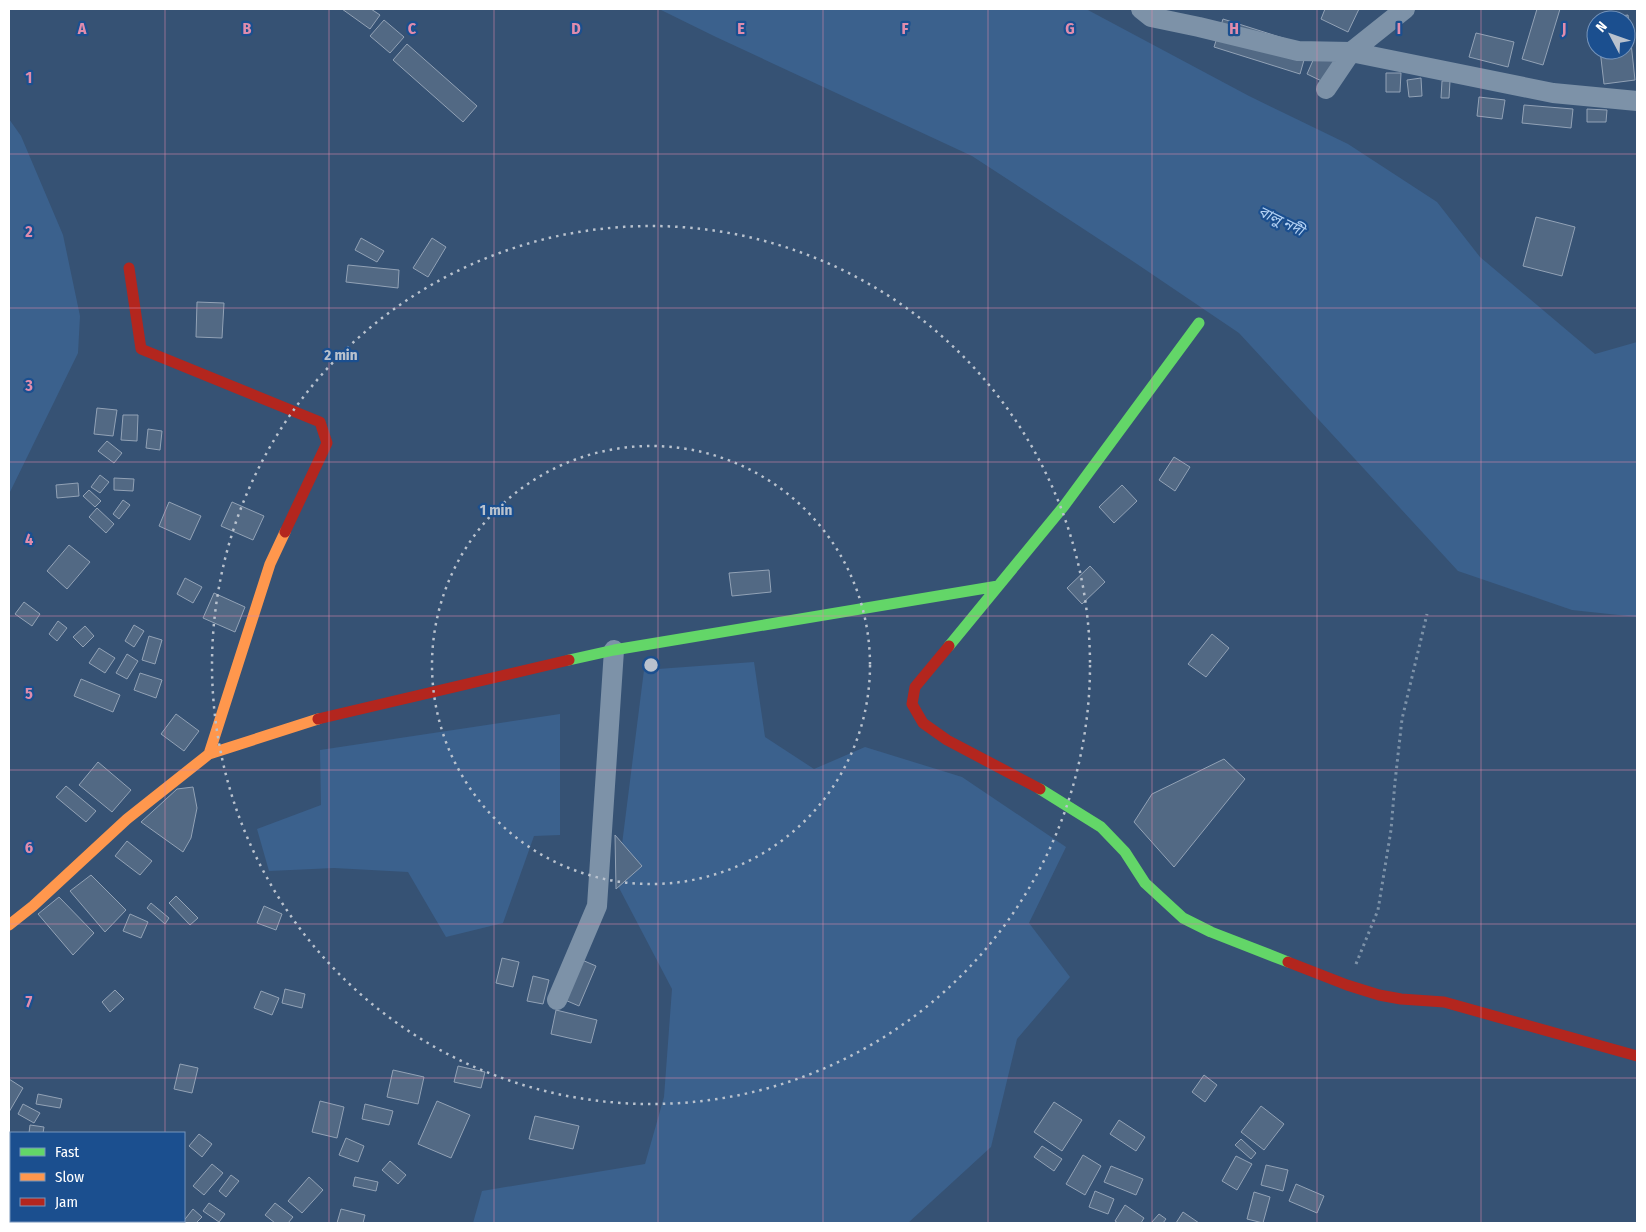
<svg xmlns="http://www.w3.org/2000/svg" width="1646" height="1232" font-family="'Fira Sans Condensed','Noto Sans Bengali',sans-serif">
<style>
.water{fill:#3b618d}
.building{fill:#526984;stroke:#92a2b6}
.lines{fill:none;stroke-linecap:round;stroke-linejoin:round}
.path{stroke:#7d92a8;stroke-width:3;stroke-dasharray:2.5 4;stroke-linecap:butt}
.street{stroke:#7d92a8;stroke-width:20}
.fast{stroke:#63d668;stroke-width:11}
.slow{stroke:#ff974d;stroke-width:11}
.jam{stroke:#b3261e;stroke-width:11}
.grid{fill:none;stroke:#e08cad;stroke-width:1;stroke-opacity:0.55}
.ring{fill:none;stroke:#b9c2ce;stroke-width:2.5;stroke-dasharray:2.5 5}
.labels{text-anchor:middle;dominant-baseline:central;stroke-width:4.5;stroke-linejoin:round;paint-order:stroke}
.water-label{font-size:15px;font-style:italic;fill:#b5d3f5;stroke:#1b4f8f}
.grid-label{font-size:16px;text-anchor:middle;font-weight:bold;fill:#e08cad;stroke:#1b4f8f;stroke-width:4.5;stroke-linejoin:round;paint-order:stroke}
.centre{fill:#b9c2ce;stroke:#1b4f8f;stroke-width:2.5}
.ring-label{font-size:15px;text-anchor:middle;font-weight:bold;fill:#b9c2ce;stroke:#1b4f8f;stroke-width:4.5;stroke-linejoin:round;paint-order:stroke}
</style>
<rect width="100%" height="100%" fill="#365274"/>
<path class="water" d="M659 9H1086L1249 96 1348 144 1437 202 1480 257 1595 354 1637 342V617L1572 610 1458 571 1239 333 1134 262 972 156 716 37Z
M9 119 21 136 63 235 80 316 78 353 9 494Z
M754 662 765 737 814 769 865 747 962 777 1066 847 1029 923 1070 977 1017 1039 991 1147 908 1223H473L482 1191 645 1164 664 1097 672 989 617 884 644 670Z
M560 714V835L534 836 503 923 446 937 408 872 334 868 269 871 257 829 321 805 320 750Z"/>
<path class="building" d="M342 9H371L380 15 370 29Z
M1325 9H1359L1348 32 1321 19Z
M1537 9H1560L1543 65 1522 59Z
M1628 15 1635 80 1604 84 1600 50H1626V20H1597V19Z
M1223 19 1308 46 1300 74 1214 47Z
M384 20 404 37 390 53 370 36Z
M1476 33 1514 42 1508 67 1469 57Z
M407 44 477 106 463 122 393 60Z
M1318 49 1346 62 1334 87 1307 74Z
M1386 73H1401L1400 92H1386Z
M1421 78 1422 96 1409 97 1407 80Z
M1442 81H1450L1449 98H1441Z
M1479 97 1505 100 1502 119 1477 116Z
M1524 105 1573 109 1571 128 1522 123Z
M1587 109 1607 110 1606 122H1587Z
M1536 217 1575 227 1562 276 1523 266Z
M361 238 384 251 377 262 355 250Z
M432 238 446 247 428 277 413 268Z
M348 265 399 270 398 288 346 282Z
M197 302 224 303 222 338 196 337Z
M97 408 117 410 113 436 94 434Z
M123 415H138L137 441 121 440Z
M148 429 162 431 160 450 146 448Z
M107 441 122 453 114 463 98 451Z
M1174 457 1190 467 1175 491 1159 480Z
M100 475 109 482 100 493 91 487Z
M114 478 134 479 133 491 114 490Z
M78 483 79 496 57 498 56 485Z
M1122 485 1137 501 1114 523 1099 507Z
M89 490 101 501 95 507 83 496Z
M123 500 130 505 119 519 113 514Z
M169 502 201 516 190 540 159 526Z
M232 502 264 516 253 540 221 526Z
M97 508 114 524 106 533 89 517Z
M69 545 90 562 67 589 47 571Z
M1090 566 1105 582 1082 604 1067 588Z
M769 570 771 592 732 596 729 573Z
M185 578 202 587 193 603 177 594Z
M214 593 245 607 235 632 203 618Z
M24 602 40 614 32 626 15 614Z
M58 621 67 628 57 641 49 634Z
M134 625 144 631 134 647 125 641Z
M85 626 94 636 83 647 73 637Z
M1212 634 1229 648 1206 677 1188 664Z
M149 636 162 640 155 664 142 660Z
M99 648 115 658 105 673 89 663Z
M127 654 138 661 127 679 116 673Z
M140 673 162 680 156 698 134 690Z
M81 679 120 695 113 712 74 696Z
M176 714 199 731 184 751 161 734Z
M1224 759 1245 779 1174 867 1134 822 1152 794Z
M98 762 131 790 112 812 79 785Z
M66 786 96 811 86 822 56 797Z
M193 787 197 808 191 838 183 852 141 822 177 789Z
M615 835 642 866 616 889Z
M127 841 152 861 140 875 115 856Z
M91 875 126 910 105 932 70 891Z
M176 896 198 918 190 925 169 903Z
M59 897 94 933 73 955 38 914Z
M151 903 169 918 165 924 147 908Z
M264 906 282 914 276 930 257 923Z
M130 914 148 922 141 938 123 931Z
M502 958 519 962 513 987 496 983Z
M582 960 596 966 579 1006 565 1000Z
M533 976 549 980 543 1004 527 1001Z
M285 989 305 994 302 1008 282 1003Z
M115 990 124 999 110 1012 102 1002Z
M261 991 279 998 272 1015 254 1008Z
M556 1010 597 1020 591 1043 551 1034Z
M180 1064 198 1068 192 1093 174 1089Z
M458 1066 485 1072 481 1088 454 1082Z
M393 1070 424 1077 418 1104 387 1097Z
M1204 1075 1217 1085 1205 1102 1192 1092Z
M9 1079 23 1088 9 1112Z
M38 1094 62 1099 60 1108 36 1104Z
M320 1101 344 1107 337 1138 312 1132Z
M437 1101 470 1115 451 1158 418 1144Z
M1054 1102 1082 1120 1062 1151 1034 1132Z
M23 1104 40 1113 34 1123 18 1114Z
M365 1104 393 1111 389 1125 362 1119Z
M1261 1106 1284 1124 1264 1150 1241 1132Z
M535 1116 579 1126 573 1149 529 1139Z
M1119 1120 1145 1137 1136 1151 1110 1134Z
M30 1125 44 1127 43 1133H29Z
M199 1134 212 1144 202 1157 189 1146Z
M346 1138 364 1146 358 1162 339 1155Z
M1241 1139 1256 1153 1251 1159 1235 1145Z
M1042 1146 1062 1159 1054 1171 1034 1157Z
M1083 1155 1101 1166 1085 1195 1066 1184Z
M1236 1156 1252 1164 1237 1190 1222 1181Z
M390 1161 406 1175 398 1184 382 1170Z
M212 1164 223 1173 204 1195 193 1186Z
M1266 1165 1288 1170 1283 1191 1261 1185Z
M1111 1166 1143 1179 1136 1195 1104 1182Z
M231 1175 239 1181 226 1197 219 1191Z
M309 1177 323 1190 302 1213 288 1201Z
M355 1177 378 1182 376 1191 353 1186Z
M1296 1184 1324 1196 1317 1213 1289 1201Z
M1095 1191 1114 1199 1108 1214 1089 1207Z
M1254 1192 1270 1197 1263 1223 1247 1219Z
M209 1203 225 1214 219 1222 203 1211Z
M275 1203 293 1217 288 1223H275L265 1215Z
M1125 1205 1144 1218 1141 1223H1118L1115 1221Z
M193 1209 202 1217 196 1223H182Z
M341 1209 365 1215 363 1223H337Z
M1183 1212 1199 1223H1176Z
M1159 1214 1166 1219 1163 1223H1151Z"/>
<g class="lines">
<path class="path" d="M1356 964 1378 910 1391 830 1395 782 1402 719 1427 614"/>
<path class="street" d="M1141 9 1151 17 1199 27 1298 51 1351 52 1553 93 1637 101
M1326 89 1351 52 1405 9
M557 1000 597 906 614 650
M9 1153 11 1154
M143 1221 147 1223"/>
<path class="fast" d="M949 646 1064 506 1199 323
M569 660 614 650 998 586
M1040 789 1101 827 1125 852 1145 883 1183 918 1211 932 1288 962"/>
<path class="slow" d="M209 754 270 564 285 532
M9 925 33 906 127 819 209 754 318 719"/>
<path class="jam" d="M129 268 141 349 320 422 327 443 285 532
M949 646 915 687 912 704 923 723 947 740 1040 789
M318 719 569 660
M1288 962 1347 985 1379 995 1401 999 1444 1002 1637 1056"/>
</g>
<path class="grid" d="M165 9V1133M329 9V1223M494 9V1223M658 9V1223M823 9V1223M988 9V1223M1152 9V1223M1317 9V1223M1481 9V1223M9 154H1637M9 308H1637M9 462H1637M9 616H1637M9 770H1637M9 924H1637M9 1078H1637M165 1221V1223"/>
<g class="ring">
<circle cx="651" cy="665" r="219"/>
<circle cx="651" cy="665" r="439"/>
</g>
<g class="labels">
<g class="water-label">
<text transform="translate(1281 221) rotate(26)">বালু নদী</text>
</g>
</g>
<g class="grid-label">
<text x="82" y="34">A</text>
<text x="247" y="34">B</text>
<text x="412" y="34">C</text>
<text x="576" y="34">D</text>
<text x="741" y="34">E</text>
<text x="905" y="34">F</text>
<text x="1070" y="34">G</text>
<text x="1234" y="34">H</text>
<text x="1399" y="34">I</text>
<text x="1564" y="34">J</text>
<text x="29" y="83">1</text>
<text x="29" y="237">2</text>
<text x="29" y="391">3</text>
<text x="29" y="545">4</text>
<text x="29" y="699">5</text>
<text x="29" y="853">6</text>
<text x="29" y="1007">7</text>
</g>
<circle cx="651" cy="665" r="8" class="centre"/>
<g class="ring-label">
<text x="341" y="360">2 min</text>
<text x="496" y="515">1 min</text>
</g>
<rect width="1646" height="1232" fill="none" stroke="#ffffff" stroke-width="20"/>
<rect x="10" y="1132" width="175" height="90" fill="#1b4f8f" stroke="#7695bc"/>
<rect x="20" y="1148" width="25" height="8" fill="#63d668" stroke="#7695bc"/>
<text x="55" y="1157" font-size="15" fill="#ffffff">Fast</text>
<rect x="20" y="1173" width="25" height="8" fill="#ff974d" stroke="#7695bc"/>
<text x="55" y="1182" font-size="15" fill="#ffffff">Slow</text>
<rect x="20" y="1198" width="25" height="8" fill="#b3261e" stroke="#7695bc"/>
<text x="55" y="1207" font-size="15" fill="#ffffff">Jam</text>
<g transform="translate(1611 35) rotate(311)"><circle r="24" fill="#1b4f8f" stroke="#7695bc"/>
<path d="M0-4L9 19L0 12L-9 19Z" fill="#b9c2ce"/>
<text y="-8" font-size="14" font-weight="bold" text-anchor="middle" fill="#ffffff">N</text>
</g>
</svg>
